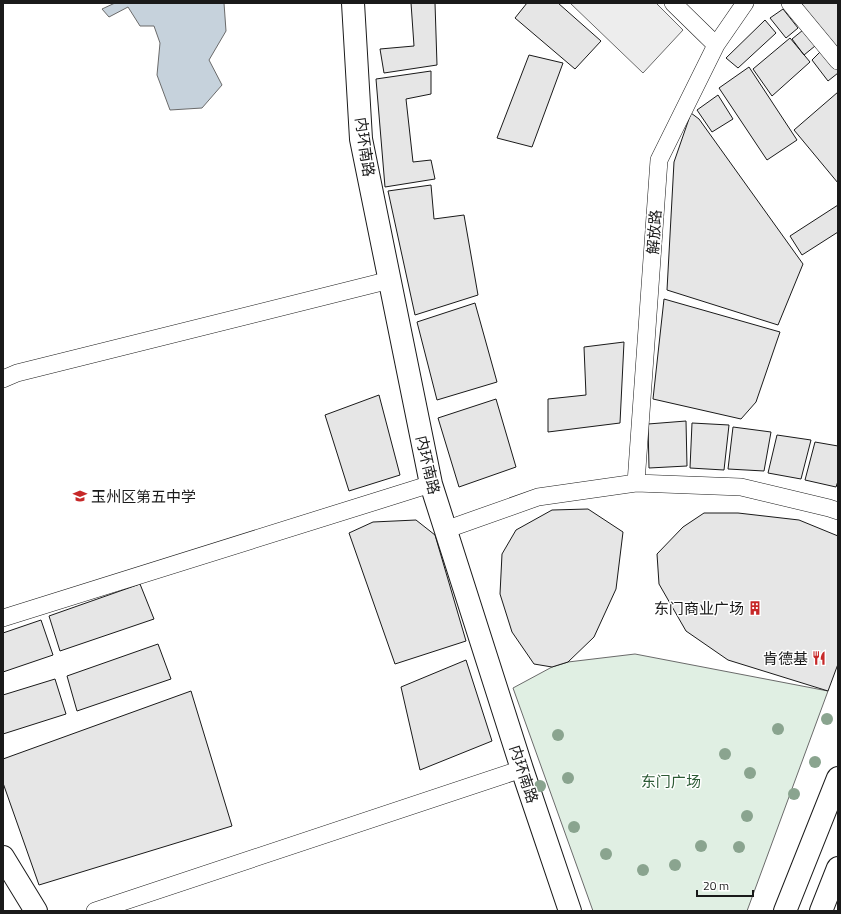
<svg xmlns="http://www.w3.org/2000/svg" width="841" height="914" font-family="'Titillium Web','Noto Sans SC',sans-serif">
<style>
.green{fill:#e0efe3;stroke:#6a6a6a}
.parking{fill:#ededed;stroke:#6a6a6a}
.water{fill:#c6d2dc;stroke:#6a6a6a}
.building{fill:#e6e6e6;stroke:#1a1a1a}
.lines{fill:none;stroke-linecap:round;stroke-linejoin:round}
.street-casing{stroke:#1a1a1a;stroke-width:18}
.secondary-casing{stroke:#1a1a1a;stroke-width:24}
.primary-casing{stroke:#1a1a1a;stroke-width:24}
.street{stroke:#fff;stroke-width:17}
.secondary{stroke:#fff;stroke-width:22}
.primary{stroke:#fff;stroke-width:22}
.tree{fill:#8aa48f}
.labels{text-anchor:middle;dominant-baseline:central;stroke-width:3;stroke-linejoin:round;paint-order:stroke}
.street-label{font-size:15px;fill:#1a1a1a;stroke:#fff}
.poi-label{font-size:15px;fill:#1a1a1a;stroke:#fff;text-anchor:end}
.park-label{font-size:15px;fill:#2b5a34;stroke:#fff}
</style>
<rect width="100%" height="100%" fill="#fff"/>
<path class="green" d="M635 654 828 691 747 911H593L513 688 552 667 568 662Z"/>
<path class="parking" d="M570 3H656L683 30 643 73Z"/>
<path class="water" d="M115 3H224L226 31 209 60 222 85 202 108 170 110 157 75 160 43 154 26H140L128 7 109 17 102 9Z"/>
<path class="building" d="M411 3H435L437 65 384 73 380 49 414 46Z
M527 3H558L601 41 575 69 515 18Z
M804 3H838V45L836 47 801 6Z
M783 9 798 28 786 38 770 18Z
M765 20 776 33 738 68 726 58Z
M803 30 815 46 804 55 792 39Z
M790 38 810 62 772 96 753 69Z
M822 50 838 69V73L828 81 812 60Z
M529 55 563 63 532 147 497 138Z
M749 67 797 140 767 160 719 88Z
M431 71V94L406 99 413 162 431 160 435 179 385 187 376 79Z
M838 92V183L794 130Z
M718 95 733 119 712 132 697 110Z
M691 113 699 119 803 264 778 325 667 290 674 162Z
M431 185 434 219 464 215 478 295 415 315 388 191Z
M838 205V232L802 255 790 236Z
M664 299 780 332 756 402 741 419 653 399Z
M475 303 497 382 437 400 417 322Z
M624 342 620 423 548 432V399L586 395 584 347Z
M379 395 400 475 349 491 325 415Z
M496 399 516 467 459 487 438 418Z
M686 421 687 466 649 468 648 424Z
M692 423 729 425 724 470 690 468Z
M733 427 771 432 764 471 728 469Z
M777 435 811 440 801 479 768 473Z
M815 442 838 446V481L836 487 805 480Z
M588 509 623 532 616 589 594 637 568 662 552 667 534 664 512 632 500 594 502 554 516 530 552 510Z
M704 513H738L799 520 838 536V664L828 691 728 660 686 631 659 584 657 554 683 527Z
M416 520 435 535 466 641 395 664 349 533 373 522Z
M140 584 154 619 60 651 49 616Z
M41 620 53 655 3 672V633Z
M158 644 171 679 77 711 67 676Z
M466 660 492 741 420 770 401 687Z
M55 679 66 714 3 734V695Z
M191 691 232 826 39 885 3 783V759Z"/>
<g class="lines">
<defs>
<path id="street" d="M673 3 716 45
M790 3 838 61
M3 379 17 373 390 280
M636 483 659 160 716 45 745 3
M445 530 538 497 636 483 741 487 829 508 838 511
M3 618 431 484
M95 911 522 769"/>
<path id="secondary" d="M353 3 361 139 431 484 522 769 570 911
M3 857 36 911"/>
<path id="primary" d="M785 911 838 778
M821 911 838 868"/>
</defs>
<use href="#street" class="street-casing"/>
<use href="#secondary" class="secondary-casing"/>
<use href="#primary" class="primary-casing"/>
<use href="#street" class="street"/>
<use href="#secondary" class="secondary"/>
<use href="#primary" class="primary"/>
</g>
<g class="tree">
<circle cx="827" cy="719" r="6"/>
<circle cx="778" cy="729" r="6"/>
<circle cx="558" cy="735" r="6"/>
<circle cx="725" cy="754" r="6"/>
<circle cx="815" cy="762" r="6"/>
<circle cx="750" cy="773" r="6"/>
<circle cx="568" cy="778" r="6"/>
<circle cx="540" cy="786" r="6"/>
<circle cx="794" cy="794" r="6"/>
<circle cx="747" cy="816" r="6"/>
<circle cx="574" cy="827" r="6"/>
<circle cx="701" cy="846" r="6"/>
<circle cx="739" cy="847" r="6"/>
<circle cx="606" cy="854" r="6"/>
<circle cx="675" cy="865" r="6"/>
<circle cx="643" cy="870" r="6"/>
</g>
<defs>
<symbol id="school-bare" viewBox="-9 -9 18 18"><path d="M0-5L7-2L0 1L-7-2ZM-4 1L0 2.5L4 1V4Q0 6-4 4Z" fill="#c62828" stroke="#fff" stroke-width="2.5" paint-order="stroke"/></symbol>
<symbol id="building-bare" viewBox="-9 -9 18 18"><path d="M-4-6H4V6H1V3H-1V6H-4ZM-2.5-4.3h1.7v1.8h-1.7ZM.8-4.3h1.7v1.8H.8ZM-2.5-1h1.7V.8h-1.7ZM.8-1h1.7V.8H.8Z" fill="#c62828" stroke="#fff" stroke-width="2.5" paint-order="stroke"/></symbol>
<symbol id="restaurant-bare" viewBox="-9 -9 18 18"><path d="M-5-6h1v4h1v-4h1v4h1v-4h1v5L-1.5 .5V6h-2V.5L-5-1ZM5-6V6H3V1.5H1.5Q1.5-4 5-6Z" fill="#c62828" stroke="#fff" stroke-width="2.5" paint-order="stroke"/></symbol>
</defs>
<g fill-rule="evenodd">
<use href="#school-bare" x="70" y="486" width="20" height="20"/>
<use href="#building-bare" x="745" y="598" width="20" height="20"/>
<use href="#restaurant-bare" x="809" y="648" width="20" height="20"/>
</g>
<g class="labels">
<g class="street-label">
<text transform="translate(365 147) rotate(82)">内环南路</text>
<text transform="translate(654 232) rotate(-86)">解放路</text>
<text transform="translate(428 465) rotate(77)">内环南路</text>
<text transform="translate(524 774) rotate(72)">内环南路</text>
</g>
<g class="poi-label">
<text x="91" y="496" text-anchor="start">玉州区第五中学</text>
<text x="744" y="608">东门商业广场</text>
<text x="808" y="658">肯德基</text>
</g>
<g class="park-label">
<text x="671" y="781">东门广场</text>
</g>
</g>
<rect width="841" height="914" fill="none" stroke="#1a1a1a" stroke-width="8"/>
<path d="M697 890v6h56v-6" fill="none" stroke="#1a1a1a" stroke-width="2"/>
<text x="703" y="890" font-size="12" fill="#1a1a1a" stroke="#ffffff" stroke-width="3" paint-order="stroke">20 m</text>
</svg>
